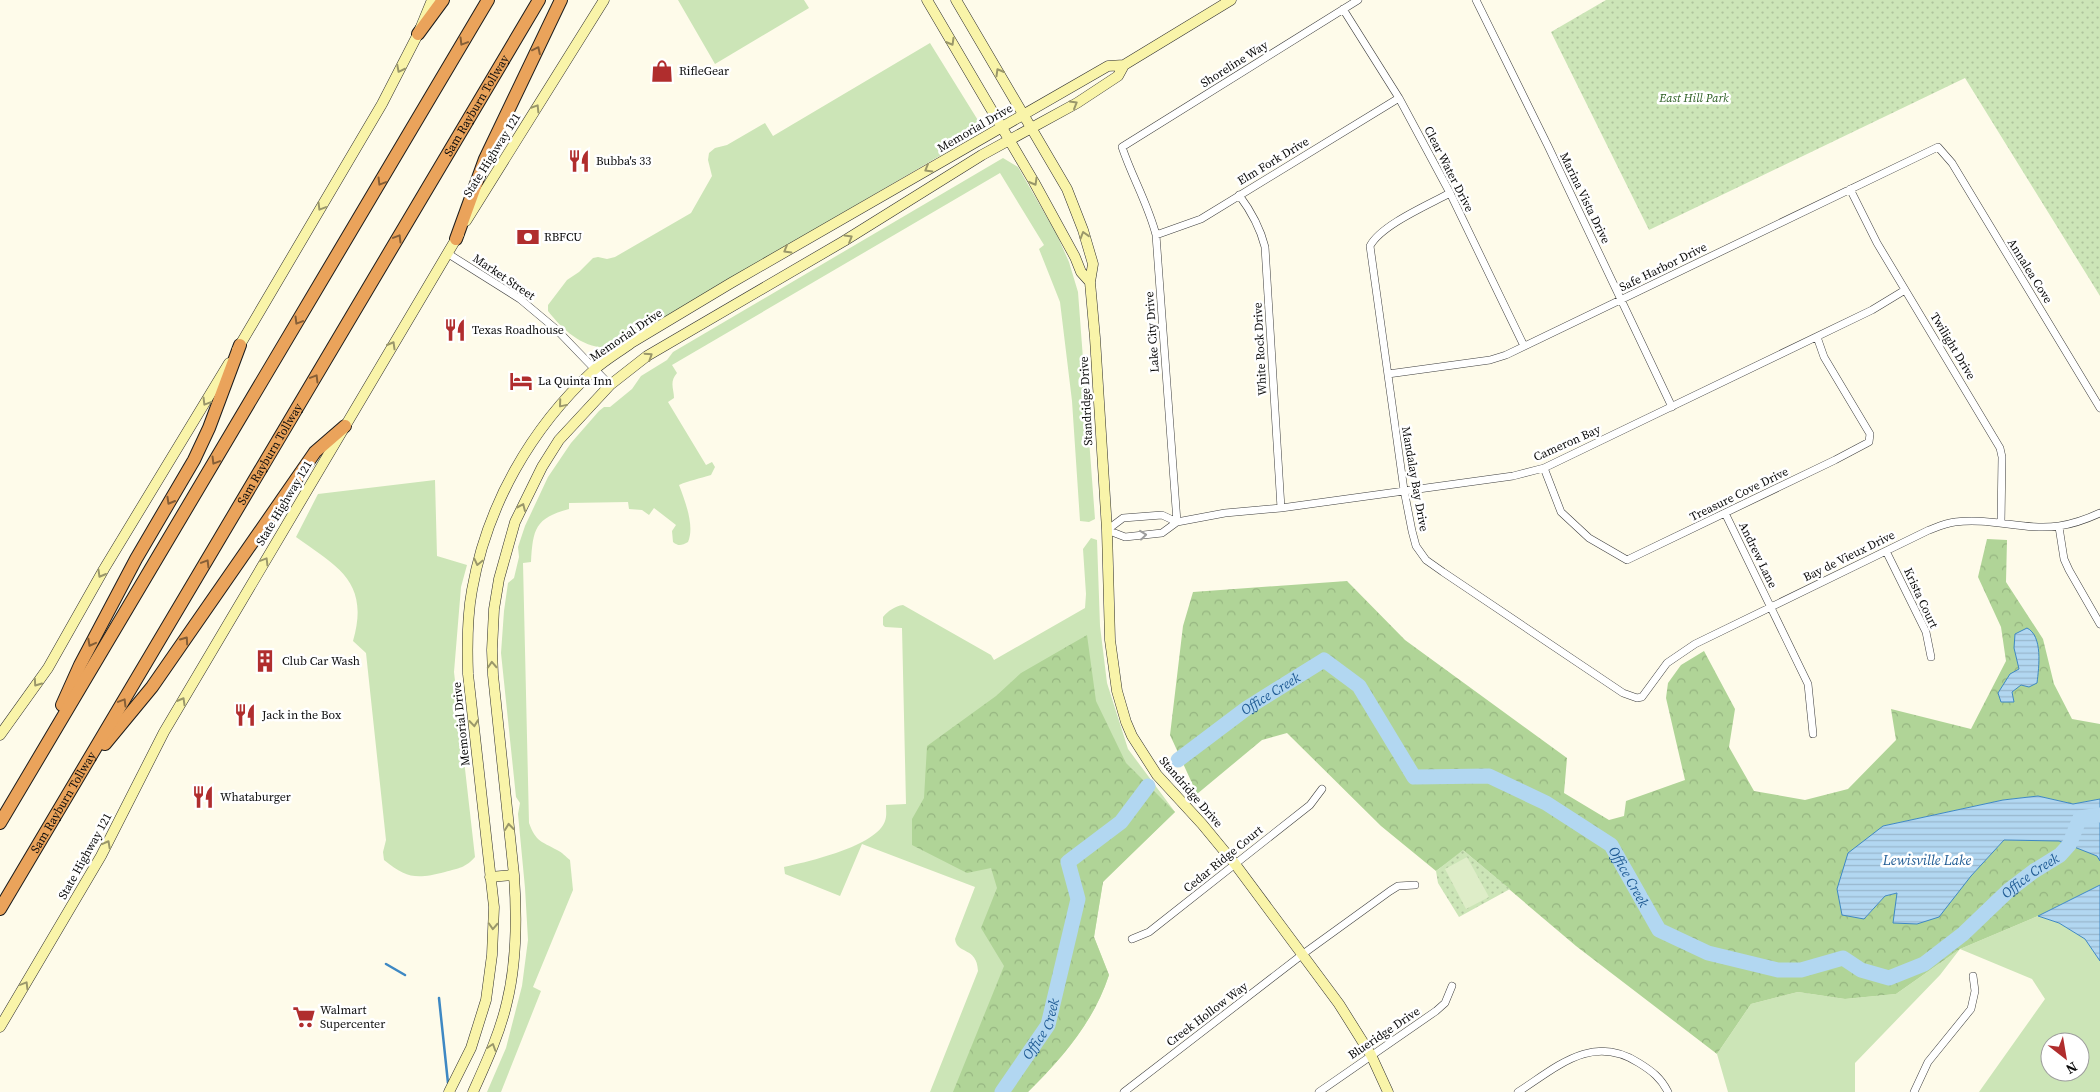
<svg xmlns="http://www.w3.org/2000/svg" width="2100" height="1092" font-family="'Source Serif 4',serif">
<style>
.grass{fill:#cce5b7;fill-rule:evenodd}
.forest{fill:url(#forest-crowns)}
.park{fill:url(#park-dots)}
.pitch{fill:#deedc8}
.water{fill:url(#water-rules);stroke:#3e88c3}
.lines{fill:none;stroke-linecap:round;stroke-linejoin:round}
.stream{stroke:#3e88c3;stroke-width:2.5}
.river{stroke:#b2d7f1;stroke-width:15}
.street-casing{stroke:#3e3e3e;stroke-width:8}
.secondary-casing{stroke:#2d2d2d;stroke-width:11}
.highway-casing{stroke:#1c1c1c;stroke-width:14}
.street{stroke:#fff;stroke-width:7}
.secondary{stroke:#f9f4a9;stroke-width:10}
.highway{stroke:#eaa35b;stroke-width:12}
.oneway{stroke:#865f37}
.oneway2{stroke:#9a976a}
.oneway3{stroke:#9d9d9d}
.labels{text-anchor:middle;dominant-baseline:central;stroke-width:5;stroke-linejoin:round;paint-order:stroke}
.street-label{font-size:12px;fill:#0b0b0b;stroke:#fff}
.poi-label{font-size:12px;fill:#0b0b0b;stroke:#fff;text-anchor:start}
.park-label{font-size:12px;font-style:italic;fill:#2a5d20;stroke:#fff}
.water-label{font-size:14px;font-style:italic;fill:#1e5a93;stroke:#fff}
</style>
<defs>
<pattern id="forest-crowns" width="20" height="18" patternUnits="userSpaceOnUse" patternTransform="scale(1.25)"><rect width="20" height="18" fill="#b0d497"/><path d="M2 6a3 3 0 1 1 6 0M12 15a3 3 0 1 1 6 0" fill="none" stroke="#96b581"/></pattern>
<pattern id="park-dots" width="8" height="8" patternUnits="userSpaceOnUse" patternTransform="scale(1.25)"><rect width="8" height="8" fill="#cce5b7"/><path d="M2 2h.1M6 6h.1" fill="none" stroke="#aec39c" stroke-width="1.8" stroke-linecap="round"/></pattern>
<pattern id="water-rules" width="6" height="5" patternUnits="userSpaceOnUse" patternTransform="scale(1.25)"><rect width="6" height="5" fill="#b2d7f1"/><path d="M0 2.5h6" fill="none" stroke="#98b7cd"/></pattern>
</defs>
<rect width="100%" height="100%" fill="#fefbea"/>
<path class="grass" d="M678 0H804L809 8 715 64Z
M930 43 984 130 631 337C600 362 568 337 548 311V305L567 280 579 272 593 258 598 257 607 259 615 257 691 213 712 176 708 160 709 153 715 148 727 145 765 123 773 136Z
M1003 158 1018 167 1057 235 1069 262 1078 292 1095 519 1089 522 1080 521 1072 401 1060 302 1039 249 1044 245 1000 173 672 365 677 373C669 382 674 389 674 398L668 402 706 465 712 462 715 467 711 475C699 479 690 480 679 485 685 501 695 526 688 542 682 545 679 547 673 542L672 531 676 525 654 508 649 515 642 510 629 509 628 502 569 503V509C535 518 533 529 531 562L523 563 529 823C536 842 541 841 557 850 562 852 566 857 570 860L573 890 533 987 541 991 501 1092H487L506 1048 522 986 528 940 525 888 518 814 520 803 516 797 501 653 504 611 508 583 514 578 519 557 518 547 525 526 548 477 571 443 599 411 604 407H610L632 389 641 376 667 360 673 352Z
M435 480 437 556 467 565 461 587 454 672 475 857C465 868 459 868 445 872 417 879 407 879 384 860L383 852 386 840 366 653 353 641C370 582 338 567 296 537L318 494Z
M1091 538 1097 540 1100 626 1107 683 1128 749 1175 812 1103 881 1094 937 1109 975C1093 1023 1063 1057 1028 1092H930L978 971C977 946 957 955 955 939L975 887 862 844 840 896 785 874 784 867C807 862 877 846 885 821 887 816 886 810 886 805L906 804 902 628 885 627 883 625V617C888 611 895 606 903 605L991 655 994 660 1085 608 1086 594 1083 549Z
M2038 916 2059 923 2085 939 2100 961V1092H1979L2045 999 2032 979 1960 949 1940 975 1855 1063V1092H1728L1717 1054 1751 1004 1798 992 1845 999 1896 994 1960 949ZM2050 1042H2080V1072H2050Z"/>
<path class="forest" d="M1987 539 2007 540 2006 582 2043 639 2054 684 2072 719 2100 724V799L2073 804 2038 796 2003 800 1883 826 1864 919 1885 896 1971 876 2004 840 2059 841 2098 856 2100 861V885L2038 916 1960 949 1896 994 1845 999 1798 992 1751 1004 1717 1054 1576 946 1464 851 1436 871 1381 826 1287 733 1262 740 1197 794 1170 735 1183 626 1193 592 1347 581 1405 640 1567 758 1564 793 1609 820 1624 816 1626 801 1685 780 1666 698 1668 683 1681 665 1704 651 1735 709 1729 747 1754 791 1805 800 1848 789 1896 740 1891 709 1971 729 2006 661 2001 627 1978 577Z
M1087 635 1096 701 1126 763 1175 812 1103 882 1094 937 1109 975C1093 1023 1063 1057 1028 1092H953L1004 966 981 928 997 888 991 868 967 873 912 845V819L924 798 927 746 996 696 1021 673Z"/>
<path class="park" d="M1606 0H2100V296L1965 78 1649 230 1551 32Z
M1463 850 1510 889 1459 917 1438 883 1436 871Z"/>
<path class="pitch" d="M1467 857 1489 897 1466 909 1445 869Z"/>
<path class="water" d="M2027 628C2043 636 2039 667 2037 683L2029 687 2021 685 2012 692 2014 702H2001L1998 693 2010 674 2019 669 2014 648 2015 634Z
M2038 796 2073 804 2100 799V861L2097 856 2059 841 2004 840 1971 876 1939 917 1917 924 1893 923 1897 893 1885 896 1864 919 1842 915 1837 889 1848 853 1883 826 2003 800Z
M2100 885V961L2085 939 2059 923 2038 916Z"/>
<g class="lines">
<path class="stream" d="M386 964 405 975
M439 998 448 1083"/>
<g class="river">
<path id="s1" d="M1178 760 1247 708 1324 660 1359 686 1414 777 1489 776 1546 803 1611 845 1659 930 1708 953 1778 970H1801L1843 958 1861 970 1889 978 1924 964 1963 934 2009 890 2034 871 2060 855 2069 845 2080 818 2100 815"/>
<path id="s2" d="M1002 1092 1048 1025 1078 899 1068 862 1121 822 1148 786"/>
</g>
<defs>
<path id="street" d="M1476 0 1548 146 1672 407
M1343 9 1399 98 1450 193 1524 346
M1850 189 1877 243 2000 448 2002 457 2001 523
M1450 193C1428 205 1381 225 1370 246L1404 490 1412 531 1416 546 1426 560 1443 572 1623 693 1637 698 1642 697 1667 663 1695 644 1929 530C1937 527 1946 523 1955 522 1990 517 2025 531 2059 526 2073 524 2087 519 2100 513
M1239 195C1251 211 1260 227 1265 247L1281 508
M1156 235 1201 219 1399 98
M447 253 520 299 557 330 610 385
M1388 374 1490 360 1506 355 1938 147 1952 163 2100 408
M1544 468 1561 512 1589 538 1627 560 1835 460 1869 442 1870 434 1824 357 1817 337
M1725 513 1808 684 1813 734
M1177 522 1156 235C1148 204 1132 177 1122 147L1358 0
M2059 527 2064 559 2069 570 2100 624
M1107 530 1125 537 1162 533 1177 522 1225 513 1281 508 1513 476 1544 468 1872 310 1905 290
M1107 530 1123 518 1162 515 1177 522
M1886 551 1926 632 1931 657
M1132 939 1149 932 1310 805 1322 789
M1124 1092 1303 954 1390 891 1398 886 1415 885
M1319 1092 1436 1011 1445 1003 1452 986
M1518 1092C1557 1067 1592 1033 1639 1063 1652 1071 1661 1078 1668 1092
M1914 1092 1928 1062 1971 1009 1975 991 1973 976"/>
<path id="secondary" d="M927 0 1034 182 1075 257 1081 272 1090 282
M956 0 1067 189 1083 230 1093 264 1090 282 1095 338 1107 530 1110 640 1117 691 1126 722 1132 736 1157 775 1202 824 1235 864 1339 1004 1371 1055 1388 1092
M466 221 604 0
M237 350 382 104 418 34 432 0
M0 735 48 668 104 569 229 363
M490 877 514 875
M0 1027 101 856 164 732 459 234
M449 1092 471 1048 486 1000 492 955 494 907 468 674C467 646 467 617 472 590 487 505 531 428 594 370 605 360 619 352 631 343L731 283 1108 66 1124 65 1231 0
M473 1092C486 1063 500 1033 507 1002 517 961 517 917 514 875L493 675 492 650 494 609 499 579 515 522 542 467 559 440 610 385 647 356 844 241 982 155 1077 103 1118 76 1124 65"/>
<g id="highway">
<path d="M418 34 443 0"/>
<path d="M456 239 485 159 561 0"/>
<path d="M62 705 80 665 136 559 194 460 209 428 240 345"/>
<path d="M105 744 152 687 315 452 345 426"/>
<path d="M0 823 488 0"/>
<path id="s3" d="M0 909 539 0"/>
</g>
</defs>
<use href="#street" class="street-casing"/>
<use href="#secondary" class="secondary-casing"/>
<use href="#highway" class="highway-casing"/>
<use href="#street" class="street"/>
<use href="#secondary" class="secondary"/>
<use href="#highway" class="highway"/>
</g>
<defs><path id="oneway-chevron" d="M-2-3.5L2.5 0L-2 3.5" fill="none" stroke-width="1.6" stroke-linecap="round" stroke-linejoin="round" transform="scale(1.25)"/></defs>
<g class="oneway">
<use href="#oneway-chevron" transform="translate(463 42) rotate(121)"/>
<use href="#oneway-chevron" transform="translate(537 50) rotate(-64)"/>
<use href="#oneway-chevron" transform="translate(381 182) rotate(121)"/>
<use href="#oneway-chevron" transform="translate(398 238) rotate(-59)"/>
<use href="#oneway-chevron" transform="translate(298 321) rotate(121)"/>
<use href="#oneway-chevron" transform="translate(315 378) rotate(-59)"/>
<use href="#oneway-chevron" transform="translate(215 461) rotate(121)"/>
<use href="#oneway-chevron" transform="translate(170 501) rotate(120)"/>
<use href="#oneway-chevron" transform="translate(206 563) rotate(-59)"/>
<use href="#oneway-chevron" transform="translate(185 640) rotate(-55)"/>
<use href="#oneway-chevron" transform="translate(91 643) rotate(118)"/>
<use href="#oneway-chevron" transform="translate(123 702) rotate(-59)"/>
</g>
<g class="oneway2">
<use href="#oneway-chevron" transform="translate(951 42) rotate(60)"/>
<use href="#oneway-chevron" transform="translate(400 69) rotate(117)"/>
<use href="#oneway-chevron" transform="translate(999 72) rotate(-120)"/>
<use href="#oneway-chevron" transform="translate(1074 104) rotate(-30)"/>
<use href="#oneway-chevron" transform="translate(536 108) rotate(-58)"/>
<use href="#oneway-chevron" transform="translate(928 169) rotate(150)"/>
<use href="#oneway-chevron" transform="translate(1034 182) rotate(60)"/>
<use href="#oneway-chevron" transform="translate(321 207) rotate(121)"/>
<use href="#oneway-chevron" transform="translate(1084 235) rotate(-107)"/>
<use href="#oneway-chevron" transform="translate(849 238) rotate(-31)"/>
<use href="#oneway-chevron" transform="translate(787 250) rotate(150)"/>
<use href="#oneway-chevron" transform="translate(392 345) rotate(-60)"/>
<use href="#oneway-chevron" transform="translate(649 356) rotate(-33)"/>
<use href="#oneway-chevron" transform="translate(206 402) rotate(121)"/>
<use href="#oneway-chevron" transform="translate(562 404) rotate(130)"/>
<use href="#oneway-chevron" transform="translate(522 507) rotate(-66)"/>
<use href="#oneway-chevron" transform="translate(265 561) rotate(-59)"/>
<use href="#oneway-chevron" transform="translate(478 562) rotate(103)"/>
<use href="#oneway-chevron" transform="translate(101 574) rotate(120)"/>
<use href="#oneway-chevron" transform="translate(492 665) rotate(-93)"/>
<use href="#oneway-chevron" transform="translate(37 683) rotate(125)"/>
<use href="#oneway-chevron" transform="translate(182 701) rotate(-60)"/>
<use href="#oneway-chevron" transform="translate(474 723) rotate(84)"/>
<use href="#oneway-chevron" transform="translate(509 827) rotate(-96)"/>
<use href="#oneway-chevron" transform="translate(107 844) rotate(-62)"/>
<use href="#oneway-chevron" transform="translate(493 926) rotate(93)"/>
<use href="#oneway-chevron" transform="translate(25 985) rotate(-59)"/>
<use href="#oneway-chevron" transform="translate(492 1047) rotate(-72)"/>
</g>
<use class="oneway3" href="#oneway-chevron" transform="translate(1143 535) rotate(-6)"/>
<defs>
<symbol id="shop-bare" viewBox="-9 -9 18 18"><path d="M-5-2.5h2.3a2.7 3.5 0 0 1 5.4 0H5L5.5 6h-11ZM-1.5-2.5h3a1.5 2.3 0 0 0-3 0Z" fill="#b02d2d" stroke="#fff" stroke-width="2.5" paint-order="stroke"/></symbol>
<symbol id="restaurant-bare" viewBox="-9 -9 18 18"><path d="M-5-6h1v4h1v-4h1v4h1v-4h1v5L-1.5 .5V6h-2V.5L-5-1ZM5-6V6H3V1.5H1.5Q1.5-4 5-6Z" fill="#b02d2d" stroke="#fff" stroke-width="2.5" paint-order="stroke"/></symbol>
<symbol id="bank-bare" viewBox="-9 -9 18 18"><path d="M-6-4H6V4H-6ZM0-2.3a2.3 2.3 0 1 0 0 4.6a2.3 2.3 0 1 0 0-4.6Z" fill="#b02d2d" stroke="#fff" stroke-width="2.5" paint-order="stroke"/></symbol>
<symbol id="hotel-bare" viewBox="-9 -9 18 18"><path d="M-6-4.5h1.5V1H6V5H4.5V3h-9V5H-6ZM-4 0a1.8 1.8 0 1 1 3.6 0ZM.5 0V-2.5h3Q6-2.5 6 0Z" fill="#b02d2d" stroke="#fff" stroke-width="2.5" paint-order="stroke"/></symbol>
<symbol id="building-bare" viewBox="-9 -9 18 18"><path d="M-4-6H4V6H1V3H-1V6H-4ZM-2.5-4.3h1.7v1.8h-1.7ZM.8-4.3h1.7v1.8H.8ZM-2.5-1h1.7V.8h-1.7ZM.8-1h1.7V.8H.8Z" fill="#b02d2d" stroke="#fff" stroke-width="2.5" paint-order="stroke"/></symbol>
<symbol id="supermarket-bare" viewBox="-9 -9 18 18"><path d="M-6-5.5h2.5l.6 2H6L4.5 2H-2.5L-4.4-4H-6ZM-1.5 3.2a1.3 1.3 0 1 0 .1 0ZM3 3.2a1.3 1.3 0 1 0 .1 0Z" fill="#b02d2d" stroke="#fff" stroke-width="2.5" paint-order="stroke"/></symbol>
</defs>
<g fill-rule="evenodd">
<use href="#shop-bare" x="646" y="55" width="32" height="32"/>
<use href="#restaurant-bare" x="563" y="145" width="32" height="32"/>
<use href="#bank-bare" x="512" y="221" width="32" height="32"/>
<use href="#restaurant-bare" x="439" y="314" width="32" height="32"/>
<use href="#hotel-bare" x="505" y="365" width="32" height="32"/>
<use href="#building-bare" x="249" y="645" width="32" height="32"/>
<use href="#restaurant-bare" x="229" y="699" width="32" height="32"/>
<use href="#restaurant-bare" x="187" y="781" width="32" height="32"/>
<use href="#supermarket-bare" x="288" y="1001" width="32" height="32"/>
</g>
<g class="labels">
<g class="street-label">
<text transform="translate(1234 64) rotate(-32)">Shoreline Way</text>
<text stroke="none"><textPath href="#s3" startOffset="934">Sam Rayburn Tollway</textPath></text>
<text transform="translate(975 128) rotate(-30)">Memorial Drive</text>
<text transform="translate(492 155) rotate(-58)">State Highway 121</text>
<text transform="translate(1273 161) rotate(-31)">Elm Fork Drive</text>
<text transform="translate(1449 169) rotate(63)">Clear Water Drive</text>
<text transform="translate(1585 198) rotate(64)">Marina Vista Drive</text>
<text transform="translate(1663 267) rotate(-26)">Safe Harbor Drive</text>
<text transform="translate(2030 271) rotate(58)">Annalea Cove</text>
<text transform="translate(504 277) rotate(34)">Market Street</text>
<text transform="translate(1152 332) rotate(-94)">Lake City Drive</text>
<text transform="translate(626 335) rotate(-34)">Memorial Drive</text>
<text transform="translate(1953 346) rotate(59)">Twilight Drive</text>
<text transform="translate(1260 349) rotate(-93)">White Rock Drive</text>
<text transform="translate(1086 401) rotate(-93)">Standridge Drive</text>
<text transform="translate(1567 443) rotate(-24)">Cameron Bay</text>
<text stroke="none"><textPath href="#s3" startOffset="529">Sam Rayburn Tollway</textPath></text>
<text transform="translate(1415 479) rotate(80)">Mandalay Bay Drive</text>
<text transform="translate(1739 494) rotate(-26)">Treasure Cove Drive</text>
<text transform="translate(284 503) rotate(-59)">State Highway 121</text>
<text transform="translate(1758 555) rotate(64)">Andrew Lane</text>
<text transform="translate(1849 556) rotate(-26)">Bay de Vieux Drive</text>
<text transform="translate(1921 598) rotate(65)">Krista Court</text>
<text transform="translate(461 724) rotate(-96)">Memorial Drive</text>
<text transform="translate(1191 792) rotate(49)">Standridge Drive</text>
<text stroke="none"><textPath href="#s3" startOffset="124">Sam Rayburn Tollway</textPath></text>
<text transform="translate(85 856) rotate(-61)">State Highway 121</text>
<text transform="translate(1223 859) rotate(-39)">Cedar Ridge Court</text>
<text transform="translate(1207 1014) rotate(-37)">Creek Hollow Way</text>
<text transform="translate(1384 1033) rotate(-34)">Blueridge Drive</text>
</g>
<g class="poi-label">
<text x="679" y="71">RifleGear</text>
<text x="596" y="161">Bubba's 33</text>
<text x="544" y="237">RBFCU</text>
<text x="472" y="330">Texas Roadhouse</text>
<text x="538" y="381">La Quinta Inn</text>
<text x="282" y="661">Club Car Wash</text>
<text x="262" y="715">Jack in the Box</text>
<text x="220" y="797">Whataburger</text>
<text x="320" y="1010">Walmart<tspan x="320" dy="14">Supercenter</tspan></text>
</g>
<g class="park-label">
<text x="1694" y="98">East Hill Park</text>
</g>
<g class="water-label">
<text stroke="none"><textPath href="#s1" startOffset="114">Office Creek</textPath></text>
<text x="1927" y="860">Lewisville Lake</text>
<text stroke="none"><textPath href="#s1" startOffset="1060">Office Creek</textPath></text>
<text stroke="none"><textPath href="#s1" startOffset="579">Office Creek</textPath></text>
<text stroke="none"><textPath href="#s2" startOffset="75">Office Creek</textPath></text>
</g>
</g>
<g transform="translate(2065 1057) rotate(149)"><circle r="24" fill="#ffffff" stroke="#9d9d9d"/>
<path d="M0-4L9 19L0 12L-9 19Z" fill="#b02d2d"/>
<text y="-8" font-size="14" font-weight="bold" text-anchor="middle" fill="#0b0b0b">N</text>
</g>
</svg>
